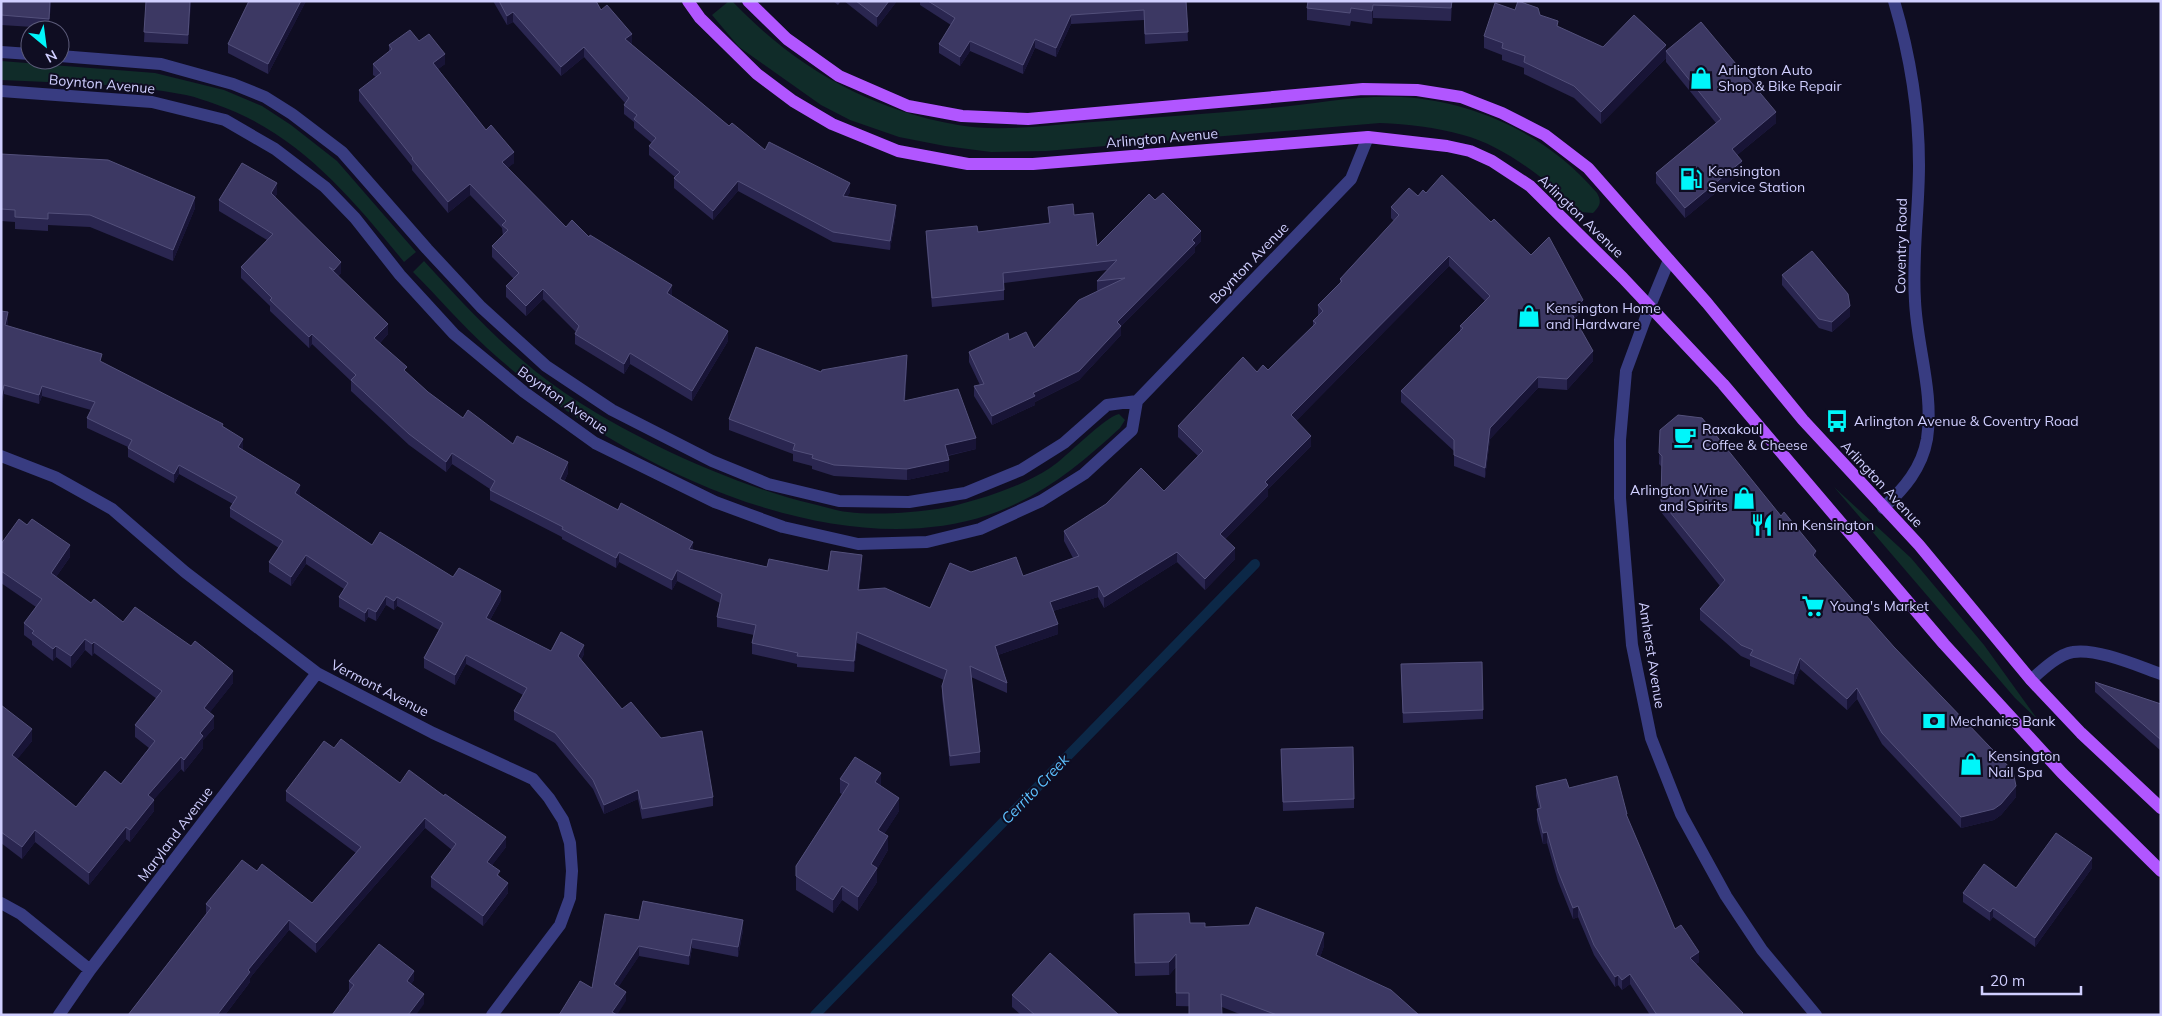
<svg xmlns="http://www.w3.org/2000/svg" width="2162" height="1016" font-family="Mulish,sans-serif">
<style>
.green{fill:#102c29}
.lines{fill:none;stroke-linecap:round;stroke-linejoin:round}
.stream{stroke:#0c2847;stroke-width:10}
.minor{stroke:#383c81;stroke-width:12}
.major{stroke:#b156ff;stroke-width:12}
.wall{fill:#2a2650}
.shaded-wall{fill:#181436}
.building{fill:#3c3863;stroke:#53507b}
.labels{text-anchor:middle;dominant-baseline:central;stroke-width:4;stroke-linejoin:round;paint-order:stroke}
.poi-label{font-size:14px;fill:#d0cfff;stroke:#0f0d22;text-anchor:start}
.street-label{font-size:14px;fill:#d0cfff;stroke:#0f0d22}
.water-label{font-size:15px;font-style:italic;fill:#5dc1ff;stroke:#0f0d22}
</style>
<rect width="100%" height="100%" fill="#0f0d22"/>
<path class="green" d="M729 1H732C795 67 868 109 958 125 997 132 1040 126 1079 123 1143 118 1207 114 1271 108 1314 104 1358 95 1401 97 1476 101 1549 136 1597 193 1602 202 1600 206 1593 213L1580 212C1550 182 1505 146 1463 135 1435 127 1408 124 1380 123L1046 151 991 152 945 146 899 137 850 120 821 105 739 47 712 15Z
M1 61 155 73 224 90 262 106 291 125 337 161 416 252 404 262C351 197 297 132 215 104 206 101 196 97 186 95 125 83 63 83 1 80Z
M424 261C467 308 512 357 565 393 633 439 733 485 813 504 825 507 837 511 848 512 876 516 930 512 957 505 988 497 1022 486 1050 468 1067 457 1104 417 1119 414L1125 420 1120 428C1081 464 1040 498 988 515 825 569 606 457 487 348 461 324 438 297 413 272Z
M1834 487 1911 558 1984 645 2038 720 2015 698Z"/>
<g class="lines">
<path class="stream" d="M815 1015 1255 564"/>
<path class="minor" d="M1 52 30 54
M60 56 161 64 233 84 265 97 292 114 342 152 427 249 481 307 546 366 612 410 712 461 768 484 839 501 909 502 965 493 1021 470 1064 443 1107 405 1137 401
M1 91 152 102 225 120 275 149 325 187 355 218 400 275 454 334 524 392 595 443 715 502 783 527 858 544 927 542 980 529 1041 501 1084 474 1132 430 1137 401 1351 179 1368 137
M1669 260 1650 306 1626 371 1620 440V498L1632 645 1651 738 1681 814 1726 896 1762 950 1816 1015
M1 456 55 477 112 509 185 572 317 673 433 733 533 779 549 798 563 820 570 843 572 871 570 898 560 925 492 1015
M1883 508C1904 489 1922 468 1927 439 1934 392 1917 347 1915 301 1912 255 1919 210 1919 165 1919 109 1910 55 1894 1
M2031 680C2042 670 2059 654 2073 652 2097 648 2138 666 2161 674
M1 903 21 914 90 970
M59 1015 90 970 317 673"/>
<path class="major" d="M688 1 700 18 757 74 793 101 832 124 898 151 968 164H1033L1368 137 1447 146 1470 151 1492 161 1530 186 1623 278 1723 384 1944 644 2062 773 2161 871
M748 1 787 39 839 76 908 106 962 116 1028 119 1363 89 1417 90 1461 97 1502 113 1545 135 1588 168 1707 303 1803 420 1919 545 2031 680 2081 733 2161 808"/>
</g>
<path class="wall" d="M1 1H51L49 28 1 25Z
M146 1H191L188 44 144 42Z
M249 1H306L268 74 228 53V44Z
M493 1H596L601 10 632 43 631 44 729 126 765 150 850 192 847 197 896 214 890 250 833 242 738 191 713 220 674 188V178L675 177 649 155V146L652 143 634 128V122L624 114V105L625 103 584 57 561 76 513 22 507 25Z
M833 1H841L838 5Z
M844 1H897L877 27Z
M920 1H1186L1188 41 1145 44 1144 20 1071 24 1056 57 1035 48 1023 74 970 51 960 66 939 53V44L951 25 920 5Z
M1452 1 1451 21 1373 18 1372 24 1351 21 1350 26 1307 20V8Z
M1515 10 1540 15 1558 27 1603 47 1666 51 1776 123 1737 155 1742 171 1685 218 1656 183V173L1716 123 1666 62V58L1601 124 1574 98 1524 74V68L1502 60V55L1484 48V36Z
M419 41 445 64 438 69 486 130 514 163 507 168 566 227 589 237 672 295 671 296 728 341 692 401 630 364 624 374 575 344V334L576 332 543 299 526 316 506 297V286L514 279 492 257V246L503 236 502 228 470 195 448 213 412 170V166L359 101V90L376 77 373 75V64L389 52V45Z
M1 154 195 208 173 261 90 227 48 225V231L15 229V222L1 221Z
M1426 193 1583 310 1575 318 1593 361 1567 390 1538 388 1490 439 1485 478 1454 466V451L1401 402V391L1460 331V326L1485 301 1449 266 1296 421 1311 446 1268 489V496L1225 539 1235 559 1205 590 1177 562 1104 608 1098 597 1053 611 1058 634 998 655 1007 683V693L971 677 980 752V763L950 766 942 697V686L944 680 857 643 854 672 797 667V664L752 654V643L754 635 717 627V617L720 603 677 581 672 590 619 562 616 568 562 539V537L490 500V489L452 464 446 472 409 445 351 391V381L312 344 309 348 270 311V306L241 278V267L267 240 219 211V200L277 194 275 197 341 273 338 276 388 334 380 343 407 373 428 392 463 418 568 473 564 482 693 550 767 567 828 571 862 566 859 590 930 608 971 572 1023 576 1073 558 1064 541V531L1164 491 1198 456 1178 437V426L1257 372 1268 370 1313 326V321L1318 316V305L1340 283V279L1394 221 1391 218V207Z
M1155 200 1201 241 1195 247V252L1121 326V335L1079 380 1035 402V405L992 425 974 396V386L980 385 969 362V352L1009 340 1034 348 1099 290 1097 291V281L1107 270 1004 283V300L932 307 926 241V231L978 232 1049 223 1048 207 1074 215 1097 246Z
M1782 275 1850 316 1832 332 1819 328 1782 285Z
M1 311 8 321 7 326 102 363 223 427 243 448 242 449 300 495 299 496 372 545 453 577 501 600 490 620 551 651 584 654 581 660 622 709 661 738 713 797V806L642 819 638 799 604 814 593 789 555 743 514 720V711L523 695 466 664 455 685 424 668V658L439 630 397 606 394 610 386 605 376 621 368 617 365 622 339 607V597L344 589 306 564 291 586 269 572V562L279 548 230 517V508L233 504 179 474 174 483 128 457V447L87 428V418L91 410 42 396 39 404 4 394 1 409Z
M907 366 905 401 976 449 948 456 949 471 907 480 834 476 812 469V466L793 461V454L729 430V419L821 372Z
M1660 430 1781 516 2016 797 2001 815 1994 820 1961 828 1882 744 1857 699 1847 710 1800 669 1794 685 1750 666V660L1741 656 1700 620V609L1720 586 1661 512 1662 467 1659 464Z
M27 525 70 557 56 577 91 603 123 622 233 683 209 713 214 728 203 740V748L184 772 181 769 154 799V811L130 842 126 839 89 885 35 842 22 859 1 843V705L32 741 17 759 76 807 121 784 149 748 135 737V725L157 699 94 653 92 656 85 650 71 668 56 657 53 661 32 645V641L24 635V623L36 607 1 583V544Z
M1401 674 1483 710V719L1403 723Z
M2095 682 2161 704V751L2095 692Z
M334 748 400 783 506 847 492 865 500 877 508 893 483 926 431 887V877L452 850 425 828 316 953 289 930 250 978V982L225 1015H128L206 914V904L257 871 312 903 356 853 286 801V791Z
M1281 749 1354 799V808L1283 811Z
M840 779 881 786 899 811 884 834 888 850 877 869V882L858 911 842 900 833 913 796 890V866L842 794 840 793Z
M1536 786 1569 788 1627 818 1675 929 1699 962 1696 964 1743 1015H1650L1630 984 1622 990 1618 985 1615 987 1594 955 1578 917 1573 919 1558 881 1547 843 1543 844 1537 820V809H1539L1536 796Z
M2092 868 2035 947 1993 917 1990 921 1963 902V893L2016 888Z
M1134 914 1190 923 1205 927 1324 946 1320 957 1419 1015H1242L1222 1007 1176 1006V967L1169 975 1135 976Z
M639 920 743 930 738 957 692 948 689 965 639 956 618 987 626 1001 592 988Z
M414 980 411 984 424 1004 349 991V981Z
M1012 995 1119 1015H1021L1012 1007Z"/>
<path class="shaded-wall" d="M50 1H51L49 28V19Z
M190 1H191L188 44V35Z
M301 1H306L268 74V64Z
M889 1H897L877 27V17Z
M1373 5V18L1372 24V11Z
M513 12V22L507 25V16Z
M1071 15V24L1056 57V48Z
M632 34V43L625 48V39Z
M1035 39V48L1023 74V65Z
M970 41V51L960 66V57Z
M1666 45V58L1601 124V112Z
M584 47V57L561 76V67Z
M445 54V64L433 73V63Z
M1776 112V123L1732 159V149Z
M514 152V163L502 173V162Z
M1742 161V171L1685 218V208Z
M738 181V191L713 220V211Z
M277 183V194L271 204V193Z
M850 183V192L843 205V196Z
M470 184V195L448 213V202Z
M195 197V208L173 261V250Z
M896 205V214L890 250V241Z
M1201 231V241L1195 247V252L1121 326V335L1079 380 1035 402V405L992 425V416L1033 393 1117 322Z
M1449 256V266L1291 426V415Z
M341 262V273L334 281V270Z
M672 285V295L667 304V293Z
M543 289V299L526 316V306Z
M1583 300V310L1571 322V312Z
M1850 306V316L1832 332V322Z
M8 312V321L5 335V325Z
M388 324V334L374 349V338Z
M728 331V341L692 401V391Z
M312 334V344L309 348V337Z
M1593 351V361L1567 390V379Z
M630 353V364L624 374V364Z
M907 355V366L904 412V401Z
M1538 377V388L1490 439 1485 478V468L1490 428Z
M4 385V394L2 409V399Z
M42 386V396L39 404V395Z
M1311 436V446L1268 489V496L1220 544V534L1265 482Z
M976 438V449L945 456V445Z
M243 439V448L238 456V447Z
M452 453V464L446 472V462Z
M949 460V471L907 480V469Z
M568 462V473L560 490V479Z
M179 465V474L174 483V474Z
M300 485V495L295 503V493Z
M693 542V552L689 549Z
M70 545V557L51 584V573Z
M1235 548V559L1205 590V579Z
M1816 551V562L1813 555Z
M619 552V562L616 568V558Z
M1177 552V562L1104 608V597Z
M306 555V564L291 586V577Z
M862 555V566L858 600V590Z
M677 570V581L672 590V580Z
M1098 586V597L1050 612V602Z
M501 591V600L486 627V618Z
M386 596V605L376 621V612Z
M397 597V606L394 610V601Z
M368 608V617L365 622V613Z
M1058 624V634L995 656V646Z
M857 632V643L854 672V661Z
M85 639V650L71 668V656Z
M94 642V653L92 656V644Z
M584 645V654L578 665V656Z
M56 646V657L53 661V649Z
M466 655V664L455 685V675Z
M1800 658V669L1794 685V674Z
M233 671V683L204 720V708Z
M1857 688V699L1847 710V699Z
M214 716V728L203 740V748L184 772V760L200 733Z
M32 729V741L12 766V755Z
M181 757V769L148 806V795Z
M881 773V787L875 782Z
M2016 786V797L2001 815 1994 820 1961 828V817Z
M638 790V799L604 814V805Z
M899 798V811L878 844V830Z
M154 800V811L130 842V830Z
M425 818V828L316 953V943Z
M126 827V839L89 885V873Z
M35 830V842L22 859V847Z
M1547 832V843L1543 844V833Z
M888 836V850L877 869V882L858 911V897L871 864Z
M506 837V847L487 872V862Z
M2092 858V868L2035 947V938Z
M508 883V893L483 926V916Z
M842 886V900L833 913V900Z
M1578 906V917L1573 919V908Z
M1993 908V917L1990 921V912Z
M289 920V930L250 978V982L225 1015H217L248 970Z
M743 920V930L738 957V947Z
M1324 933V946L1316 969V955Z
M692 939V948L689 965V956Z
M639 946V956L614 994V984Z
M1699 952V962L1690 968V958Z
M1176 954V967L1169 975V962Z
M414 971V980L407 990V981Z
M1630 974V984L1622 990V980Z
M1618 975V985L1615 987V977Z
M626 992V1001L617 1015 612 1012Z
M424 994V1004L416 1015H408Z"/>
<path class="building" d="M1 1H50L49 19 1 15Z
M146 1H190L188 35 144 32Z
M249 1H301L268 64 228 44Z
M499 1H596L601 10 607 5 632 34 625 39 729 126 732 123 765 150 769 142 850 183 843 196 896 205 890 241 833 232 738 181 713 211 674 178 680 172 649 146 656 138 634 119 637 115 624 105 629 98 584 47 561 67 513 12 507 16Z
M856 1H889L877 17Z
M928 1H1186L1188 32 1145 34 1144 10 1071 15 1056 48 1035 39 1023 65 970 41 960 57 939 44 955 18Z
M1308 1H1452L1451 8 1373 5 1372 11 1351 8 1350 13 1307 8Z
M1518 1 1538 8 1540 15 1558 21 1557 26 1603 47 1634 15 1666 45 1601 112 1574 86 1524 62 1525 56 1502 48 1503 43 1484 36 1495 3 1515 10Z
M1701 22 1776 112 1732 149 1742 161 1685 208 1656 173 1721 119 1666 51Z
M410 30 419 41 429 34 445 54 433 63 486 130 491 125 514 152 502 162 566 227 572 220 589 237 590 235 672 285 667 293 728 331 692 391 630 353 624 364 575 334 579 326 543 289 526 306 506 286 519 273 492 246 508 230 502 225 506 221 470 184 448 202 412 159 413 158 359 90 381 73 373 64 392 49 389 45Z
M1 154 108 160 195 197 173 250 90 215 48 213V219L15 217V210L1 209Z
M242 163 277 183 271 193 341 262 334 270 329 267 388 324 374 338 407 367 404 370 428 392 463 418 468 410 513 444 517 436 568 462 560 479 618 510 621 503 693 542 689 549 767 567 769 559 828 571 831 551 862 555 858 590 885 588 930 608 950 563 971 572 1016 557 1023 576 1079 556 1064 531 1106 504 1141 468 1164 491 1203 451 1178 426 1243 357 1257 372 1263 365 1268 370 1316 323 1313 321 1323 311 1318 305 1342 281 1340 279 1399 215 1391 207 1409 188 1418 196 1423 190 1426 193 1442 175 1491 222 1494 219 1531 255 1549 237 1583 300 1571 312 1593 351 1567 379 1538 377 1490 428 1485 468 1454 455V440L1401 391 1463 328 1460 326 1490 296 1449 256 1291 415 1311 436 1265 482 1268 485 1220 534 1235 548 1205 579 1177 552 1104 597 1098 586 1050 602 1058 624 995 646 1007 683 970 666 980 752 950 756 942 686 947 670 857 632 854 661 797 656 798 653 752 643 756 625 717 617 722 594 677 570 672 580 619 552 616 558 562 529 563 527 490 490 495 481 452 453 446 462 409 434 351 380 356 375 312 334 309 337 270 300 272 298 241 267 273 234 219 200Z
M1163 193 1201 231 1192 240 1195 243 1117 322 1121 326 1079 371 1033 393 1035 396 992 416 974 386 984 384 969 352 1008 333 1009 340 1026 332 1034 348 1079 300 1125 278 1097 281 1117 260 1003 273 1004 290 932 298 926 231 977 226 978 232 1050 223 1048 207 1073 204 1074 215 1093 213 1097 246 1149 194 1155 200Z
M1812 251 1848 294 1850 306 1832 322 1819 319 1782 275Z
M1 311 8 312 5 325 102 354 100 361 223 424 222 426 243 439 238 447 300 485 295 493 372 545 380 532 453 577 459 568 501 591 486 618 551 651 561 632 584 645 578 656 622 709 631 702 661 738 702 731 713 797 642 809 638 790 604 805 593 780 555 733 514 711 527 688 466 655 455 675 424 658 443 623 397 597 394 601 386 596 376 612 368 608 365 613 339 597 348 583 306 555 291 577 269 562 283 541 230 508 237 497 179 465 174 474 128 448 132 440 87 418 95 402 42 386 39 395 4 385 1 399Z
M756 347 821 372 822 370 907 355 904 401 958 389 976 438 945 445 949 460 907 469 834 465 812 458 813 455 793 450 795 444 729 419Z
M1678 415 1702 418 1781 516 1784 512 1816 551 1813 555 1894 647 2013 771 2016 786 2001 804 1994 809 1961 817 1882 733 1857 688 1847 699 1800 658 1794 674 1750 655 1753 650 1741 645 1700 609 1725 580 1661 501 1662 456 1659 453 1660 430Z
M19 519 27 525 32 519 70 545 51 573 91 603 94 599 123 622 135 607 191 646 195 641 233 671 204 708 214 716 200 733 203 736 184 760 181 757 148 795 154 800 130 830 126 827 89 873 35 830 22 847 1 832V705L32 729 12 755 76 807 105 771 121 784 155 741 135 725 162 691 94 642 92 644 85 639 71 656 56 646 53 649 32 633 34 631 24 623 42 599 1 571V544Z
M1482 662 1483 710 1403 713 1401 664Z
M2095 682 2161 704V740Z
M341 739 400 783 409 770 444 796 445 794 506 837 487 862 500 871 497 875 508 883 483 916 431 877 456 844 425 818 316 943 289 920 248 970 250 972 217 1015H128L211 908 206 904 242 860 257 871 262 864 312 903 361 847 286 791 324 741 334 748Z
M1353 747 1354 799 1283 802 1281 749Z
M855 757 881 773 875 782 899 798 878 830 888 836 871 864 877 868 858 897 842 886 833 900 796 876V866L849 784 840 779Z
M1617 776 1627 814H1626L1675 929 1681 925 1699 952 1690 958 1743 1013 1741 1015H1657L1630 974 1622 980 1618 975 1615 977 1594 945 1578 906 1573 908 1558 871 1547 832 1543 833 1537 809 1541 808 1536 786 1566 779 1569 788Z
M2056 833 2092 858 2035 938 1993 908 1990 912 1963 893 1984 864 2016 888Z
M643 901 743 920 738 947 692 939 689 956 639 946 614 984 626 992 612 1012 617 1015H559L580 981 592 988 605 914 639 920Z
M1256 907 1324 933 1316 955 1391 990 1419 1015H1277L1221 994 1222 1015H1189V993H1176V954L1169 962 1135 963 1134 914 1189 913 1190 923H1205V927L1249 925Z
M379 944 414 971 407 981 424 994 408 1015H332L354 985 349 981Z
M1050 953 1119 1015H1035L1012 995Z"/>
<defs>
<symbol id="shop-bare" viewBox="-9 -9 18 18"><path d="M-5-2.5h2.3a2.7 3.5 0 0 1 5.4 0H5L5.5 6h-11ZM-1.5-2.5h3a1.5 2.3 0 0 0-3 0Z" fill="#00f6fa" stroke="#0f0d22" stroke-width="2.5" paint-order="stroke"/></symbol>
<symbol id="fuel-bare" viewBox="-9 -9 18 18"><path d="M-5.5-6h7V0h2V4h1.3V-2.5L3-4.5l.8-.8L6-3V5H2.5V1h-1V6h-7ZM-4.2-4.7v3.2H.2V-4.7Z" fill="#00f6fa" stroke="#0f0d22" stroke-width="2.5" paint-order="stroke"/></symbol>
<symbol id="bus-bare" viewBox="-9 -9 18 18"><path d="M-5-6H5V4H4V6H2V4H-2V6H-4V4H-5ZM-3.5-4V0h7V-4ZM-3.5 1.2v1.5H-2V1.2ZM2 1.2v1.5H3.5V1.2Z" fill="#00f6fa" stroke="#0f0d22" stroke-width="2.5" paint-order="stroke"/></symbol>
<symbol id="cafe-bare" viewBox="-9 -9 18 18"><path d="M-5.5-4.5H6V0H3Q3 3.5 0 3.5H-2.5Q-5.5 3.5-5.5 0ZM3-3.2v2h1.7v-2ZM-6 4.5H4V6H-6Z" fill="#00f6fa" stroke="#0f0d22" stroke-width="2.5" paint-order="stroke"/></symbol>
<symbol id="restaurant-bare" viewBox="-9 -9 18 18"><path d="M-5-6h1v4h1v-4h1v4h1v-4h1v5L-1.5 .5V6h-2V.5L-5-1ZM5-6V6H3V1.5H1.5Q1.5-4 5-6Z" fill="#00f6fa" stroke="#0f0d22" stroke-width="2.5" paint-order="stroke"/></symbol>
<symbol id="supermarket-bare" viewBox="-9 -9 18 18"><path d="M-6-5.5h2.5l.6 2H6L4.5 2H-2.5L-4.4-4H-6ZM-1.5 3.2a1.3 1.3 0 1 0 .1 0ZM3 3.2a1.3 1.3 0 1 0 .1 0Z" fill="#00f6fa" stroke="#0f0d22" stroke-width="2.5" paint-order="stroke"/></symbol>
<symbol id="bank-bare" viewBox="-9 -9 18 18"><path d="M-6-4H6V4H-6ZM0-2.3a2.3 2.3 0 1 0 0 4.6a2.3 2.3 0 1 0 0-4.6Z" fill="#00f6fa" stroke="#0f0d22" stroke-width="2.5" paint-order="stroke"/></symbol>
</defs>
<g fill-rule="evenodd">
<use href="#shop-bare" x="1685" y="62" width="32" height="32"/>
<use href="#fuel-bare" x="1675" y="163" width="32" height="32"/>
<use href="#shop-bare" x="1513" y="300" width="32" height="32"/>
<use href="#bus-bare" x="1821" y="405" width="32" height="32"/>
<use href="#cafe-bare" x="1669" y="421" width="32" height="32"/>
<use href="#shop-bare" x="1728" y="482" width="32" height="32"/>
<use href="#restaurant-bare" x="1746" y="509" width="32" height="32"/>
<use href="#supermarket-bare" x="1797" y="590" width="32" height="32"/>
<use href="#bank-bare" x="1918" y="705" width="32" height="32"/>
<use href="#shop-bare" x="1955" y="748" width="32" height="32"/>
</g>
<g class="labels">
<g class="poi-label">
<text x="1718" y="70">Arlington Auto<tspan x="1718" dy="16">Shop &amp; Bike Repair</tspan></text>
<text x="1708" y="171">Kensington<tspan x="1708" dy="16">Service Station</tspan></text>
<text x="1546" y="308">Kensington Home<tspan x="1546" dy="16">and Hardware</tspan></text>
<text x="1854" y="421">Arlington Avenue &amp; Coventry Road</text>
<text x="1702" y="429">Raxakoul<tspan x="1702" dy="16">Coffee &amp; Cheese</tspan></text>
<text x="1728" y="490" text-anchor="end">Arlington Wine<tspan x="1728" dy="16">and Spirits</tspan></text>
<text x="1778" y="525">Inn Kensington</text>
<text x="1830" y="606">Young's Market</text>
<text x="1950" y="721">Mechanics Bank</text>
<text x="1988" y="756">Kensington<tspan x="1988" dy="16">Nail Spa</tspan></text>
</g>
<g class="street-label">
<text transform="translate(102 84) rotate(5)">Boynton Avenue</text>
<text transform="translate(1162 138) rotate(-5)">Arlington Avenue</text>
<text transform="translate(1581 216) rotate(44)">Arlington Avenue</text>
<text transform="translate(1901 246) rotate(-89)">Coventry Road</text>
<text transform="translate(1249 263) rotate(-46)">Boynton Avenue</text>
<text transform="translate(563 400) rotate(35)">Boynton Avenue</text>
<text transform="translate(1882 484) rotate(47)">Arlington Avenue</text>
<text transform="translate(1652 655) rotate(81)">Amherst Avenue</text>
<text transform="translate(380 688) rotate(27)">Vermont Avenue</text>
<text transform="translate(175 834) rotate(-53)">Maryland Avenue</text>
</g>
<g class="water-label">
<text transform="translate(1035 789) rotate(-46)">Cerrito Creek</text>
</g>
</g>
<rect width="2162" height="1016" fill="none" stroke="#d0cfff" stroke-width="5"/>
<g transform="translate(45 45) rotate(151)"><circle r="24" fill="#0f0d22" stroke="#5c5b7a"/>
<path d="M0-4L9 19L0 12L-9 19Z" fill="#00f6fa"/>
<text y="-8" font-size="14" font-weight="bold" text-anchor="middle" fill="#d0cfff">N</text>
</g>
<path d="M1982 986v8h99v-8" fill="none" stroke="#d0cfff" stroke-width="2.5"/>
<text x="1990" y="986" font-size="15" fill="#d0cfff" stroke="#0f0d22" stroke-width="4" paint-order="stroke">20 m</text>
</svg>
